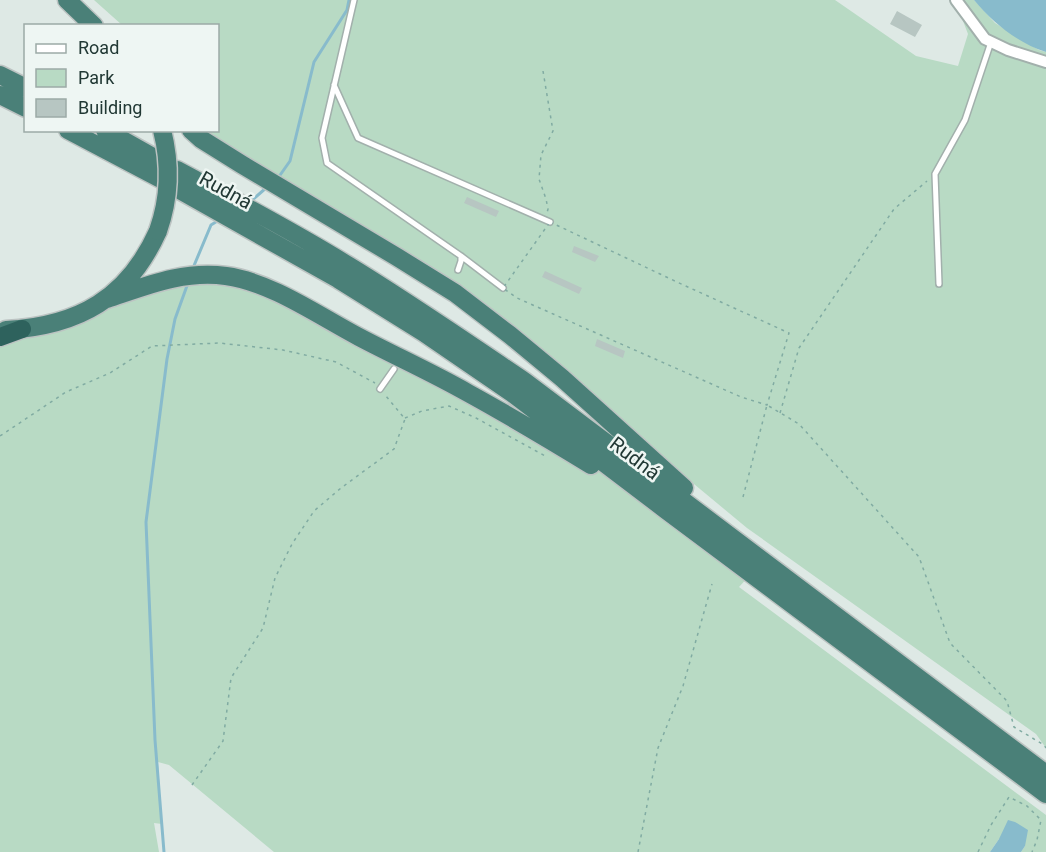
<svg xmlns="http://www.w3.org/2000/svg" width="1046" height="852" font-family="Roboto,sans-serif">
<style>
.green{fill:#b8dac4}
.water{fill:#8bc}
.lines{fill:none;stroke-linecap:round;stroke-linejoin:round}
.stream{stroke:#8bc;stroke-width:3}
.building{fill:#b7c6c2}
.service-casing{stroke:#a2b0ac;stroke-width:8}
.minor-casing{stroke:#a2b0ac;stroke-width:14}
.trunk-casing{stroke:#bcc3c2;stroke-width:21}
.motorway-casing{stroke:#bcc3c2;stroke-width:21}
.path{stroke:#80aba2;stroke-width:1.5;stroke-dasharray:3 4.5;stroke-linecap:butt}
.service{stroke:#fff;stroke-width:5}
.minor{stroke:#fff;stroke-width:10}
.trunk{stroke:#4a8078;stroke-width:18}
.motorway{stroke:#2e625d;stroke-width:18}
.trunk-bridge-casing{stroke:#bcc3c2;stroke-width:21;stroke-linecap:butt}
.trunk-bridge{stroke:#4a8078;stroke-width:18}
.labels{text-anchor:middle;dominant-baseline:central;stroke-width:5;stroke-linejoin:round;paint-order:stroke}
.street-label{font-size:20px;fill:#213834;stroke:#eef6f3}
</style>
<rect width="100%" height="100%" fill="#dee9e5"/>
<path class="green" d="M94 0H835L916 56 958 66 968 34 955 0H974L995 23 1039 50 1046 52V748L1036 734 747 528 448 280 259 166 208 131 218 130V26L122 25Z
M228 276 592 466 751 574 739 587 1046 815V852H1021L1025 846 999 839 990 852H274L169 765 158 762 162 824 154 823 159 852H0V337L107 299Z"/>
<path class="water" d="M974 0H1046V52C1018 43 993 23 974 0Z
M1008 820 1015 822 1028 830 1025 846 1021 852H990L999 839Z"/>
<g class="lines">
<path class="stream" d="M278 178 290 161 314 62 347 10 349 0
M251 201 266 188
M193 268 211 225 219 220
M164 852 155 740 146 522 167 359 175 319 188 283"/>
</g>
<path class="building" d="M897 11 922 25 915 37 890 24Z
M467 197 499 211 496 217 464 203Z
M574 246 599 256 595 262 572 252Z
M545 271 582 288 579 294 542 277Z
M597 339 625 351 623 358 595 346Z"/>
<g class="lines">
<defs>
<path id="service" d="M354 0 322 138 327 163 461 256 503 288
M334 85 358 138 550 222
M458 270 461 261V256
M939 284 935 174 965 120 991 42
M380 389 394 369"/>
<path id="minor" d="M956 0 985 39 1008 50 1046 62"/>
<path id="trunk" d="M67 0 94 26
M0 75 26 88
M0 95 26 108
M68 130 161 179
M105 130 160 161
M191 130 201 139 241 164 397 257 455 293 510 335 562 378 684 488
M177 170C235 201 293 231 349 266 408 302 466 342 524 381L1046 774
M176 188 338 279 423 332 512 393 666 510 1046 794
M107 299C146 286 184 270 226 276 271 282 319 316 359 337 395 356 433 373 468 393 510 416 550 440 591 465
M6 330C79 326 128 298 158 231"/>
<path id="motorway" d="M0 337 22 329"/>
</defs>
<use href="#service" class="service-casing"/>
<use href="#minor" class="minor-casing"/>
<use href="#trunk" class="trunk-casing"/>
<use href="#motorway" class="motorway-casing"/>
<path class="path" d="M543 71 553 131 541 155 539 179 546 199 548 209 547 213
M550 222 677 282 789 333 767 405 741 397 517 298 503 288Z
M780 413 799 348 894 209 927 181
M405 418 422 411 449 406 476 418 547 457
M0 436 66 392 110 373 152 346 219 343 283 350 336 362 375 383
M743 497 767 405 799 424 919 557 950 643 1007 701 1014 727 1044 745 1046 748
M192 785 223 741 231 678 263 628 275 578 292 544 314 511 341 488 394 449 405 419 386 396
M638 852 658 748 683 686 712 584
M978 852 991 825 1009 797 1027 806 1041 820 1037 840 1032 852"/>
<use href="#service" class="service"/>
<use href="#minor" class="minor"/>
<use href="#trunk" class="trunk"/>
<use href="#motorway" class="motorway"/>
<defs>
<path id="trunk-bridge" d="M158 231C170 197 171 165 162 130"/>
</defs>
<use href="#trunk-bridge" class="trunk-bridge-casing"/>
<use href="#trunk-bridge" class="trunk-bridge"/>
</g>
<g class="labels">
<g class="street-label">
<text transform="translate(226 190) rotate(29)">Rudná</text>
<text transform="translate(635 458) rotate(37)">Rudná</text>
</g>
</g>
<rect x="24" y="24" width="195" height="108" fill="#eef6f3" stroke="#9caaa7" stroke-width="1.5"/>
<rect x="36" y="44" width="30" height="9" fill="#ffffff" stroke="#9caaa7" stroke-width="1.5"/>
<text x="78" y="54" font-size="18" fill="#213834">Road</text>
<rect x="36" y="69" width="30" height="18" fill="#b8dac4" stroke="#9caaa7" stroke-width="1.5"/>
<text x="78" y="84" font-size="18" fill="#213834">Park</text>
<rect x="36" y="99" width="30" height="18" fill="#b7c6c2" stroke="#9caaa7" stroke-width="1.5"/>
<text x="78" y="114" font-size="18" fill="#213834">Building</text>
</svg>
